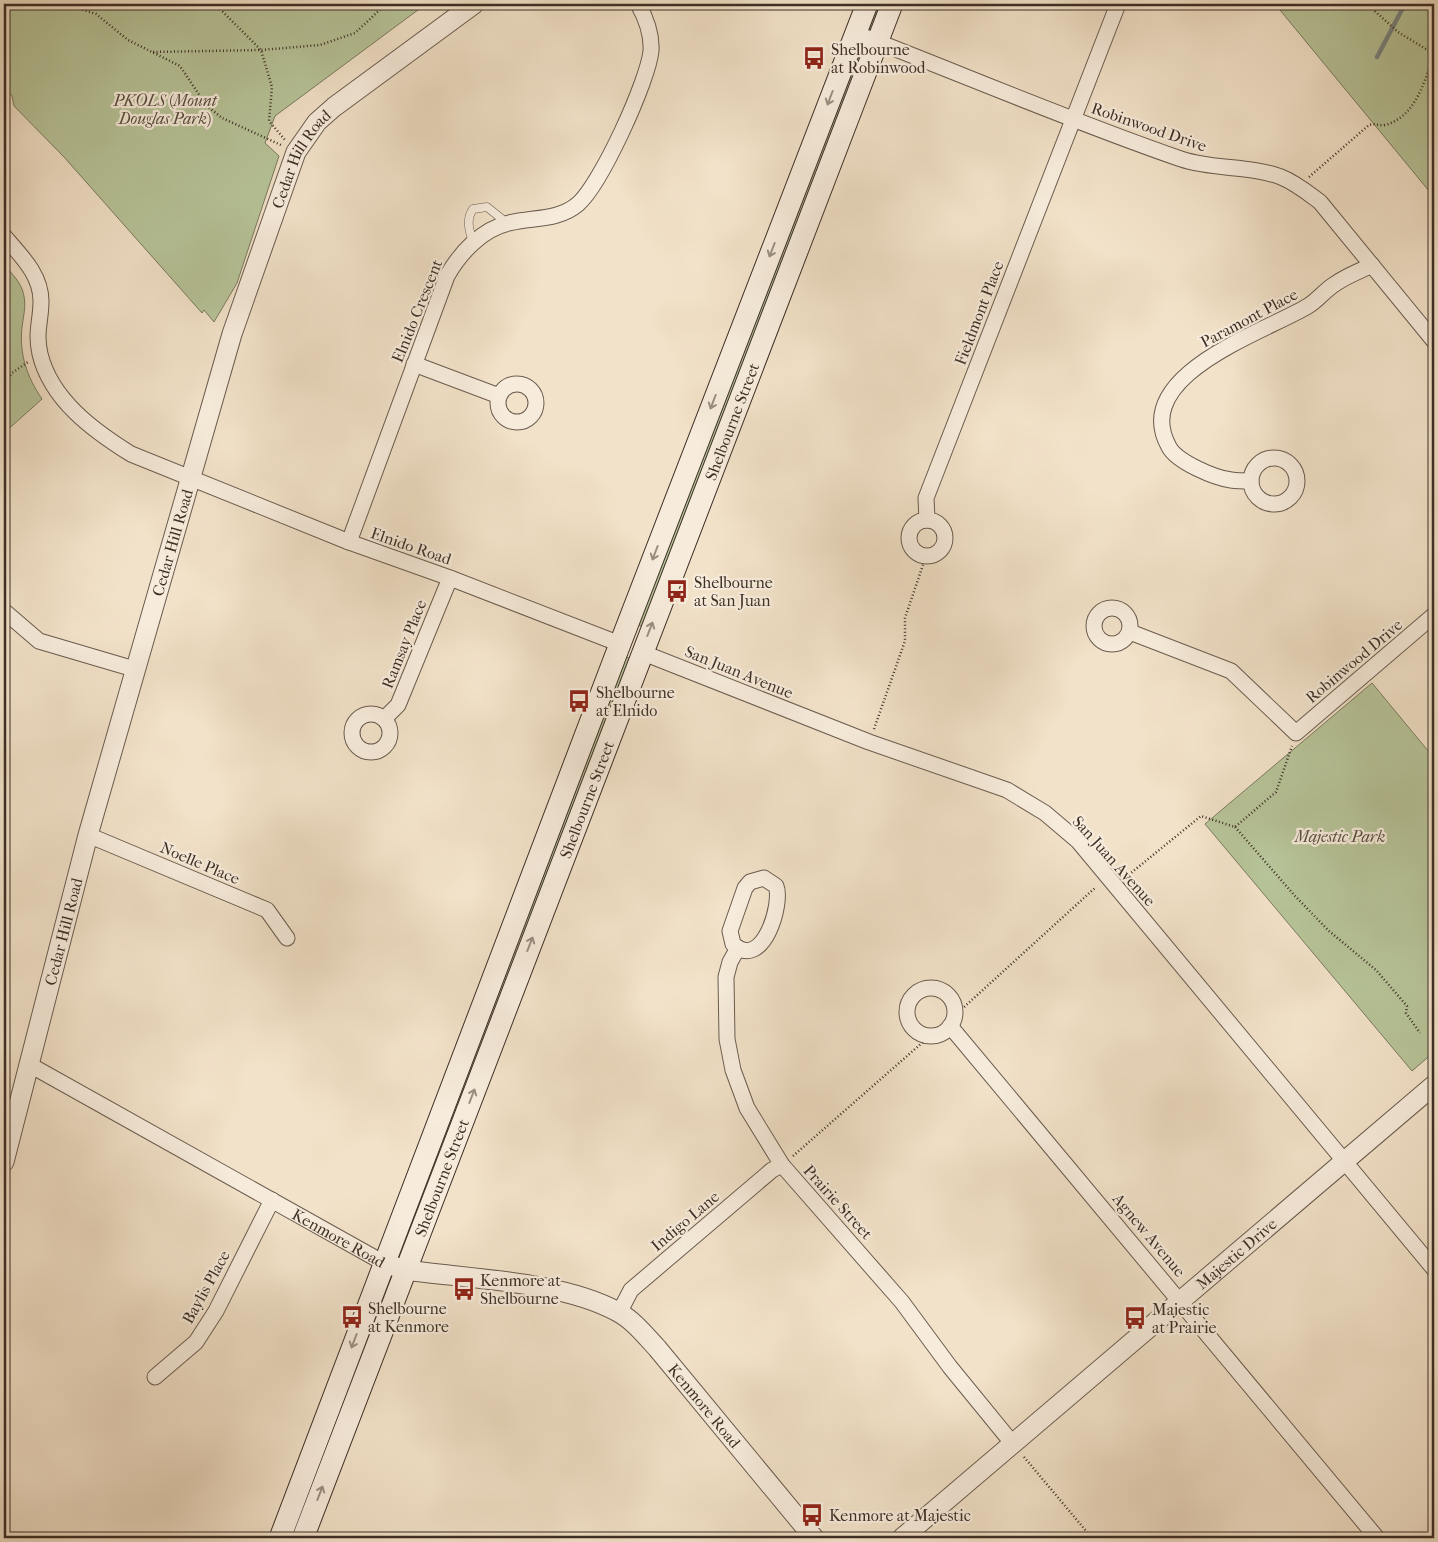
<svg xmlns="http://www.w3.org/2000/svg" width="1438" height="1542" font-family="'IM FELL French Canon',serif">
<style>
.green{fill:#b7c499;stroke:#7a7a60}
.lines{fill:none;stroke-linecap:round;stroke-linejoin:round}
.stream{stroke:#788482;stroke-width:4.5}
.service-casing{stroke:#6a5c4f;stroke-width:9}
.minor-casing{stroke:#6a5c4f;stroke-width:17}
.tertiary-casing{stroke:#6a5c4f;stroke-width:21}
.secondary-casing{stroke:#3d2f26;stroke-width:23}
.path{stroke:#3d2f26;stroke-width:2.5;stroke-dasharray:1 2.5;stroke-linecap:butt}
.service{stroke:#f7ecdc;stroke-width:8}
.minor{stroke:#f7ecdc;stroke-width:15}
.tertiary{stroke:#f7ecdc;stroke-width:19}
.secondary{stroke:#f7ecdc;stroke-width:21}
.oneway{stroke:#9a8e81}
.labels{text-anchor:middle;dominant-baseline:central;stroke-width:4.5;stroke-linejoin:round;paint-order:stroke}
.poi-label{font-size:16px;fill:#3d2f26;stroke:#f7ecdc;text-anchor:start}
.park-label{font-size:16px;font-style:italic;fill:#554d3d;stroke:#f7ecdc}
.street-label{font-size:16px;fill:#3d2f26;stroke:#f7ecdc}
</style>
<rect width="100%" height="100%" fill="#f2e2c9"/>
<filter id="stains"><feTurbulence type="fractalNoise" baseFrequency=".004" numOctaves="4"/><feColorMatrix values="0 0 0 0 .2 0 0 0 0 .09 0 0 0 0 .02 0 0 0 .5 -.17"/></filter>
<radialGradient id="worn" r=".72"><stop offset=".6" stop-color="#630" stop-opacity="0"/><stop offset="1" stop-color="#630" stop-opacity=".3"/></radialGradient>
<path class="green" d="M4 4H426L275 116 265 143 279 156 237 283 214 322 204 310 202 313 64 157 14 106 12 96 4 87Z
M872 4H887L646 628 633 623Z
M1275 4H1434V197Z
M4 264C10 272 18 279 22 289 27 302 24 313 22 327 19 354 27 377 42 399L4 433Z
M621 655 634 660 413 1239 399 1233Z
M1372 683 1434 758V1052L1412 1071 1205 824Z"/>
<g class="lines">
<path class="stream" d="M1377 57 1405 4"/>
<defs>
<path id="service" d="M473 243C470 231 465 221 473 209L487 207 507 223"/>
<g id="minor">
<path d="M855 33C964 75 1071 121 1181 159 1214 170 1249 165 1281 177 1296 183 1308 193 1320 202L1434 341"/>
<path d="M4 236C20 255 41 274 41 301 41 321 35 332 40 354 51 400 94 431 131 454L349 542 450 578 620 644"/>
<path d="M414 364 499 396"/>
<circle cx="517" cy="403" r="19"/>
<circle cx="1274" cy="481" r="23"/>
<path d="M1251 481C1244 481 1238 481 1231 480 1215 478 1177 462 1169 447 1129 375 1265 332 1308 306 1318 300 1325 290 1335 284 1346 276 1360 271 1372 265"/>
<path d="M927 520 926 498 1118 4"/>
<circle cx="927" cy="538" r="18"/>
<path d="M349 542 447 276C460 253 482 229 509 223 533 217 558 221 578 204 601 184 648 81 651 51 652 34 646 18 638 4"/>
<circle cx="1112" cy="626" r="18"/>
<path d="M4 611 39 641 134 669"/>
<path d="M1130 632 1231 671 1296 733 1434 615"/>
<path d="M641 652 869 742 1007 790 1045 813 1078 841 1434 1269"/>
<circle cx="371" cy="733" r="19"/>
<path d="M384 719 398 705 450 578"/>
<path d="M88 835 267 910 287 938"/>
<path d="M764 878 776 886C783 903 763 972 733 944L730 931 745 888 750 882Z"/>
<path d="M738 948 730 962 726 977 727 1039 733 1070 747 1108 782 1165 902 1302 950 1367 1013 1444"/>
<circle cx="931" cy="1012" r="24"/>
<path d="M950 1026 1377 1538"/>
<path id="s1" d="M30 1065 384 1263"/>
<path d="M619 1313 631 1290 772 1170 782 1165"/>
<path d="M155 1377 196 1342 216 1311 272 1200"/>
</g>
<g id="tertiary">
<path id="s2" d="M4 1162 88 835 232 334 296 152 317 122 334 107 474 4"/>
<path id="s3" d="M393 1266 406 1270C470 1279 562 1281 618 1312 633 1320 645 1335 657 1348L814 1538"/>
<path id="s4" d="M902 1538 1434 1085"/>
</g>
<g id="secondary">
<path d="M280 1538 620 644 867 4"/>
<path id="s5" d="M303 1538 892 4"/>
</g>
</defs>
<use href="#service" class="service-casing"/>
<use href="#minor" class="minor-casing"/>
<use href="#tertiary" class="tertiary-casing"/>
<use href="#secondary" class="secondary-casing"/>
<path class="path" d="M34 4 68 5 96 14 128 40 180 66 206 105 222 118 281 145
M215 4 261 50 272 87 269 121 285 140
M1367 4 1398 32 1434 54
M153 52 261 50 320 45 355 33 386 4
M1309 177 1369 125C1375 123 1379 126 1385 125 1416 117 1425 80 1434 54
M4 384 12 373 28 362
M874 729 905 641V618L926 556
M1235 827 1295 896 1329 931 1376 970 1407 1006 1406 1013 1420 1033
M1126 877 1201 816 1235 827 1276 792 1292 746
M954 1008H963L1096 887
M793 1156 923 1042 925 1035
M1024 1457 1092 1538"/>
<use href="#service" class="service"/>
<use href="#minor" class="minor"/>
<use href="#tertiary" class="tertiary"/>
<use href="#secondary" class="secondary"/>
</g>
<defs><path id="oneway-shaft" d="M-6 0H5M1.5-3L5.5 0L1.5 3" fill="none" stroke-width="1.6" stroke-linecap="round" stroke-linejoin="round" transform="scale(1.25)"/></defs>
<g class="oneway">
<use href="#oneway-shaft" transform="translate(830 98) rotate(111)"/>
<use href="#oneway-shaft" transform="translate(772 250) rotate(111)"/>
<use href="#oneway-shaft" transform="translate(713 402) rotate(111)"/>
<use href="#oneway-shaft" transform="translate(655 553) rotate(111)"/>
<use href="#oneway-shaft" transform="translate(650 629) rotate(-69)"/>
<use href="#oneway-shaft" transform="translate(530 944) rotate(-69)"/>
<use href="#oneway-shaft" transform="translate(472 1096) rotate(-69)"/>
<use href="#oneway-shaft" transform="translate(354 1341) rotate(111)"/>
<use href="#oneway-shaft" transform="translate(320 1493) rotate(-69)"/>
</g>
<defs>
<symbol id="bus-bare" viewBox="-9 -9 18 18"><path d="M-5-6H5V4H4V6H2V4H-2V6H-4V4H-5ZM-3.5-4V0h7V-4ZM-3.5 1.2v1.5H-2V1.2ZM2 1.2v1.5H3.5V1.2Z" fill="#8f2418" stroke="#f7ecdc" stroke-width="2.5" paint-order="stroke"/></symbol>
</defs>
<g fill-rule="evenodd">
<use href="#bus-bare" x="798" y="42" width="32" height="32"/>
<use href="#bus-bare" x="661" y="575" width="32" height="32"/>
<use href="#bus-bare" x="563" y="685" width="32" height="32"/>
<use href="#bus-bare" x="448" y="1273" width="32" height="32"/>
<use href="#bus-bare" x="336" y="1301" width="32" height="32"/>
<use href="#bus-bare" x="1119" y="1302" width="32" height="32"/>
<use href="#bus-bare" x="796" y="1499" width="32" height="32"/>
</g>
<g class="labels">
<g class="poi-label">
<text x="831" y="49">Shelbourne<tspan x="831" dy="18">at Robinwood</tspan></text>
<text x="694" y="582">Shelbourne<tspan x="694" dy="18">at San Juan</tspan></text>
<text x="596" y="692">Shelbourne<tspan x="596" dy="18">at Elnido</tspan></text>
<text x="480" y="1280">Kenmore at<tspan x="480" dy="18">Shelbourne</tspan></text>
<text x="368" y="1308">Shelbourne<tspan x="368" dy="18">at Kenmore</tspan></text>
<text x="1152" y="1309">Majestic<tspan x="1152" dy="18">at Prairie</tspan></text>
<text x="829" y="1515">Kenmore at Majestic</text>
</g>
<g class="park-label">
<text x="165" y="100">PKOLS (Mount<tspan x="165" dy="18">Douglas Park)</tspan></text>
<text x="1340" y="836">Majestic Park</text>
</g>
<g class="street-label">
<text transform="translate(1149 127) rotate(19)">Robinwood Drive</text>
<text stroke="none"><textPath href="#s2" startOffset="1048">Cedar Hill Road</textPath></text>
<text transform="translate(417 311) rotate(-68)">Elnido Crescent</text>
<text transform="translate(979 313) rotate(-69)">Fieldmont Place</text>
<text transform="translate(1249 318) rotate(-28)">Paramont Place</text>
<text stroke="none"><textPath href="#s5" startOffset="1196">Shelbourne Street</textPath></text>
<text stroke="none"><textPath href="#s2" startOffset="642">Cedar Hill Road</textPath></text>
<text transform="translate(411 546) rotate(19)">Elnido Road</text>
<text transform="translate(404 644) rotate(-68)">Ramsay Place</text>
<text transform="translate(1354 661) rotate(-40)">Robinwood Drive</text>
<text transform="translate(739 672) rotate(22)">San Juan Avenue</text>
<text stroke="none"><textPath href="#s5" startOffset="791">Shelbourne Street</textPath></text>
<text transform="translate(1114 861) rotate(48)">San Juan Avenue</text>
<text transform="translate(200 863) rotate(23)">Noelle Place</text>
<text stroke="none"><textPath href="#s2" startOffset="238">Cedar Hill Road</textPath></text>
<text stroke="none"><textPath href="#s5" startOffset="386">Shelbourne Street</textPath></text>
<text transform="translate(838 1202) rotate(48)">Prairie Street</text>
<text transform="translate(685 1221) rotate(-40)">Indigo Lane</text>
<text transform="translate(1149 1235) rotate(50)">Agnew Avenue</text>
<text stroke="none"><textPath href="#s1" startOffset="354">Kenmore Road</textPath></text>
<text stroke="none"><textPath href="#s4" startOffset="439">Majestic Drive</textPath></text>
<text transform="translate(206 1287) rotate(-61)">Baylis Place</text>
<text stroke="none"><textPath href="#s3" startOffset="359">Kenmore Road</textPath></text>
</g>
</g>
<rect width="1438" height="1542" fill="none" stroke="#f2e2c9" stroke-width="20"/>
<rect x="5" y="5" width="1428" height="1532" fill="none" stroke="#3d2f26" stroke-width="2.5"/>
<rect x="10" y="10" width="1418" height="1522" fill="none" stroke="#3d2f26"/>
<rect width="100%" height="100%" filter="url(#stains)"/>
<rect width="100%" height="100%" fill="url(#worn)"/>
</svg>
